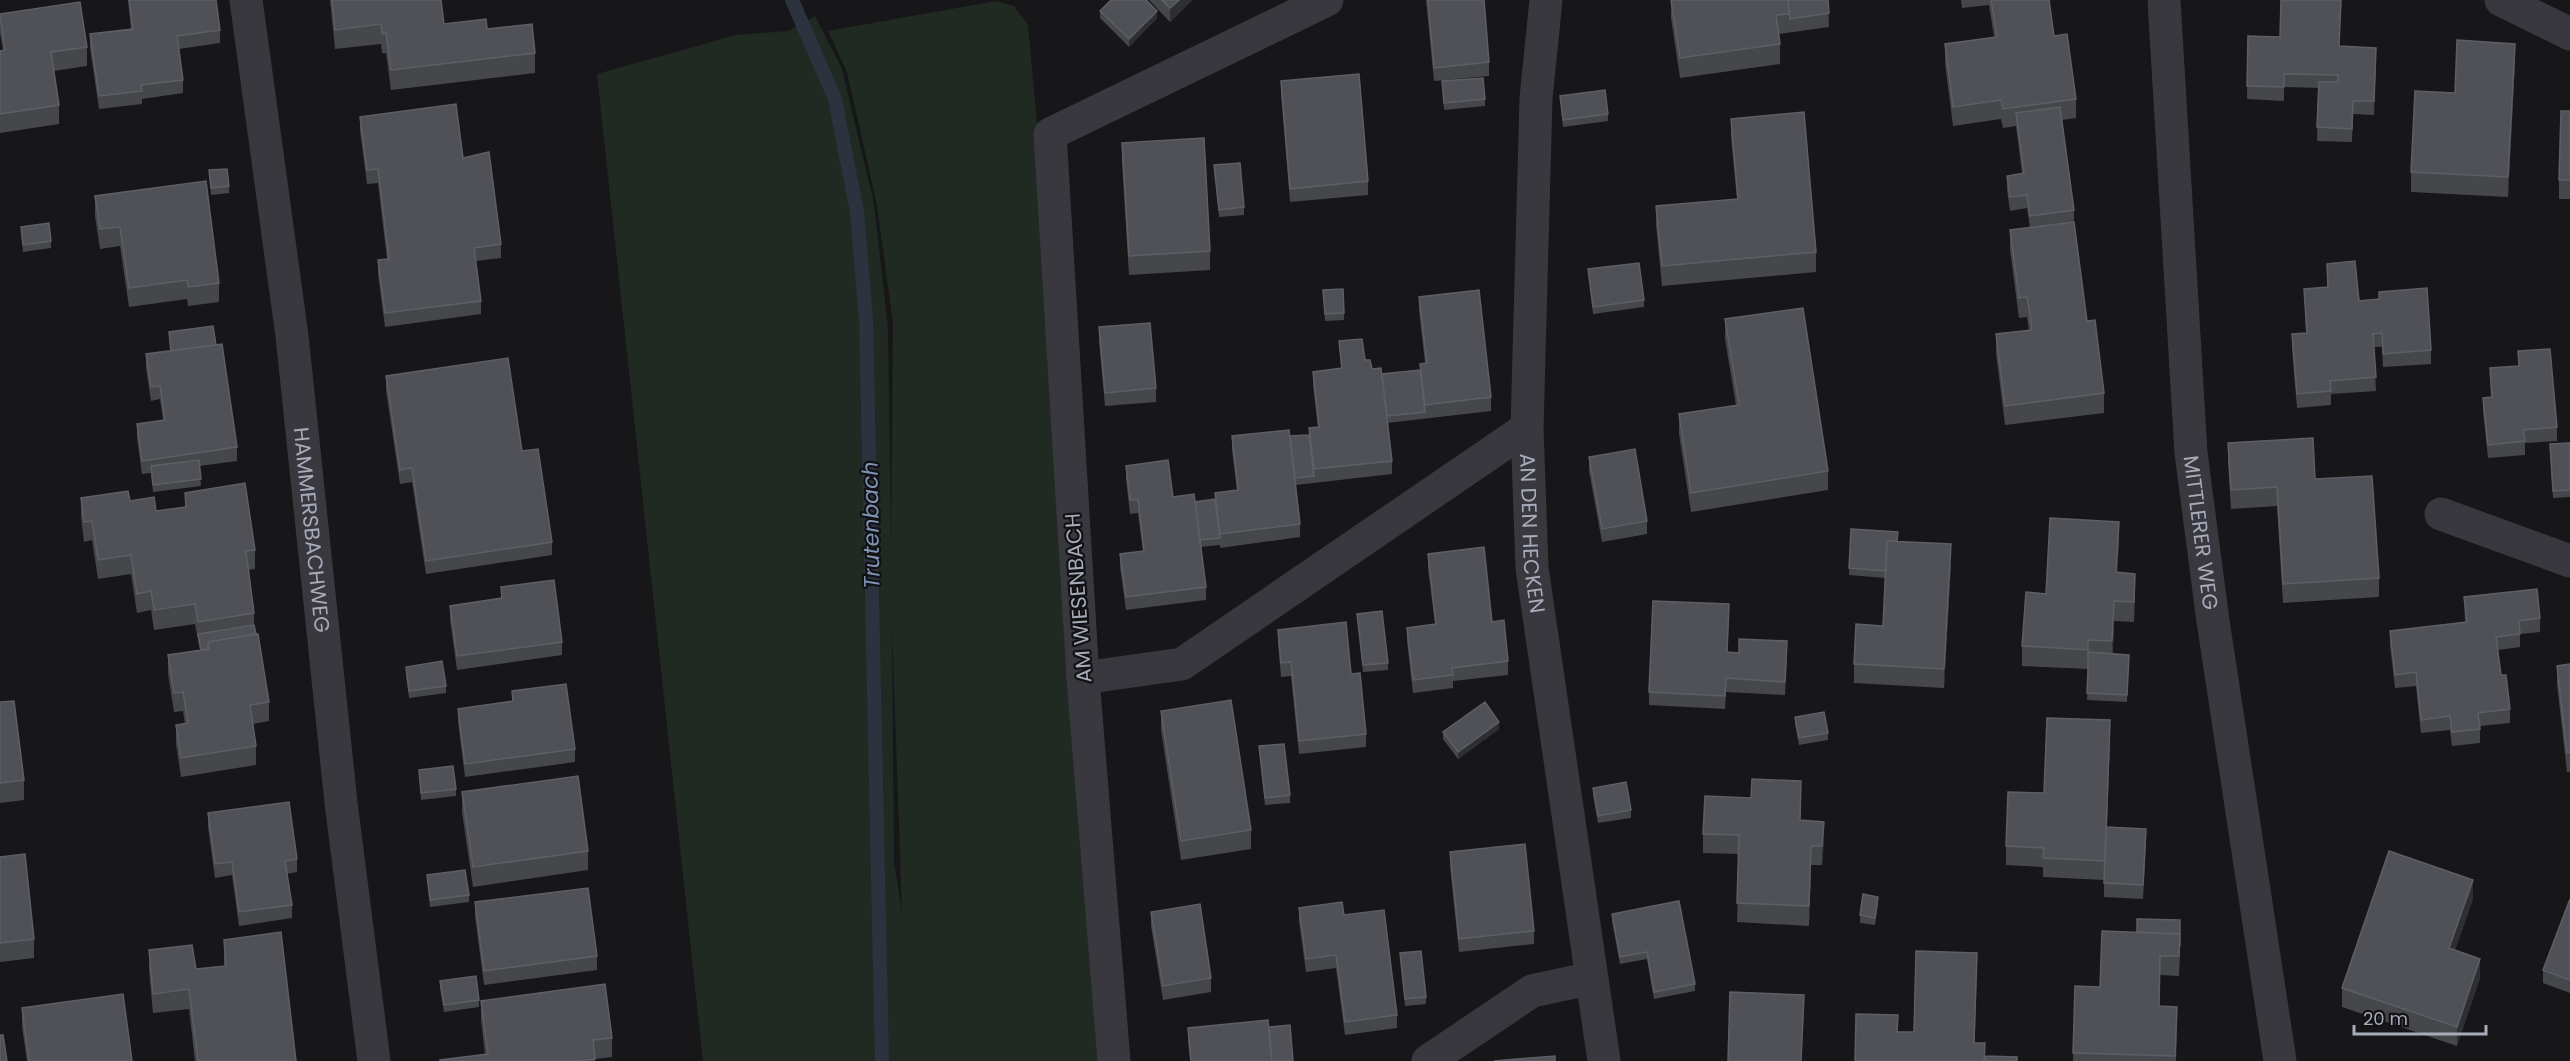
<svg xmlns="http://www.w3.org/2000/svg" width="2570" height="1061" font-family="Poppins,sans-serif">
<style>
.green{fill:#212923;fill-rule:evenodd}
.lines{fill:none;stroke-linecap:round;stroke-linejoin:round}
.stream{stroke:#2c333e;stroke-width:14}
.minor{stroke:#38383e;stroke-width:33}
.wall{fill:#45474b}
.shaded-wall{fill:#2e2f32}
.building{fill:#505157;stroke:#5e5f66;stroke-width:1.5}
.labels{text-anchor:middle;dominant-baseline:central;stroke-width:4.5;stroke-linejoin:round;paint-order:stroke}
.street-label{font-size:21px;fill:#a8abb9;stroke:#121214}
.water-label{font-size:22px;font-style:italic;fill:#7e94b5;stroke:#121214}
</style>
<rect width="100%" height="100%" fill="#171719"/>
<path class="green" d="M996 1 1014 6 1028 25 1052 288 1106 1061H703L597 74 736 35 788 31 815 16 842 69 874 204 888 328 891 543 893 324 877 205 847 72 828 31ZM892 628 902 912 894 862Z"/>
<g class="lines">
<path class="stream" d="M792 0 835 99 857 212 866 319 882 1061"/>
<g class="minor">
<path id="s1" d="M246 0 292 336 341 803 374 1061"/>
<path id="s2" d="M1546 0 1536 98 1527 428 1532 568 1604 1061"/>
<path id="s3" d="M2164 0 2191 453 2213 621 2280 1061"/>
<path d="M2501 0 2570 34"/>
<path d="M2441 514 2570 561"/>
<path d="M1083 678 1182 664 1527 428"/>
<path d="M1114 1061 1083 678 1050 134 1327 0"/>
<path d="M1428 1061 1532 991 1592 978"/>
</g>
</g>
<path class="wall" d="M128 0H216L220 30V43L179 49 183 80V93L142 99V104L99 109 90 48V34L131 29Z
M330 0H441L444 24 487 29 535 53V73L391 90 386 53H382L381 44 335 49Z
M1149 0H1192L1170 22Z
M1426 0H1484L1489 62V76L1434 81Z
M1671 0H1828L1829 27 1779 34 1780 44V64L1680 78 1671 18Z
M1961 0H2052L2049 1 2054 36 2076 99V118L2062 120 2074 210V223L2087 321 2104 393V413L2005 425 1996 353V334L2029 330 2027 317 2019 318 2010 250V230L2030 228 2027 208 2010 211 2007 190V176L2022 173 2016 126 2003 128 2001 119 1953 126 1945 63V44L1994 37 1989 5 1962 8Z
M2341 0 2339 46 2376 61 2374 115 2353 114 2352 142 2317 141 2318 88 2284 87V101L2247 99 2248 36 2280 37Z
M1100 11 1157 18 1129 47 1100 18Z
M0 14 87 47V66L54 71 59 105V124L0 133V51L3 50 0 33Z
M2515 63 2508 197 2411 192V172L2455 93Z
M1281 81 1368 181V195L1290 202 1281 94Z
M1442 81 1485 99V106L1444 110Z
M1560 96 1608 114V121L1563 127Z
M2570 111V199H2559V180Z
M360 117 463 158 501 244V258L476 261 481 301V314L385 327 378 274V260L387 259 378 183 367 184 360 131Z
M1731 119 1816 252V272L1662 286 1656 225V206L1737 199 1731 138Z
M1122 143 1210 251V270L1129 275 1122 162Z
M1214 165 1244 207V215L1219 217Z
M209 170 229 186V193L211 195Z
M95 196 219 283V302L188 306 187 299 129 307 120 246 100 249 95 216Z
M21 227 51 241V248L23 252Z
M2327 264 2359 301 2431 350V364L2383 367 2382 347H2374L2376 391 2331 394V405L2297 408 2292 348V334L2306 333 2304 289 2327 287Z
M1588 269 1644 300V307L1593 314Z
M1323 290 1344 313V320L1325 321Z
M1419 297 1491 397V411L1387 423 1392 461V474L1296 485 1300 524V537L1220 548V545L1201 547 1206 587V600L1126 610 1120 567V554L1143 551 1138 513 1130 514 1126 479V466L1173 497 1195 502 1215 499V493L1237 490 1232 450V436H1290L1309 435V428L1318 427 1313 385V372L1341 368 1339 341 1365 360 1372 369 1382 374 1420 370V364L1425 363 1419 310Z
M1725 319 1828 471V490L1691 512 1679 434V414L1736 405 1725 339Z
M1099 327 1156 388V402L1105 406 1099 341Z
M169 332 216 345 237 447V461L199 466 201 486 153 492 151 473 142 474 137 438V424L163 420 160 399 151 401 146 368V354L170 351Z
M2518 351 2557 427V441L2525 443V455L2488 458 2483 411V398L2491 397 2490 368 2519 366Z
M386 376 552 542V555L426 574 412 482 400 484 386 390Z
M2228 443 2379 578V597L2283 603 2277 506 2231 509 2228 462Z
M2570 443V497L2553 498 2550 451Z
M1589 457 1647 521V534L1602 542 1589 471Z
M185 493 255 550V569L248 570 254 613V625L269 702V721L253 724 256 746V765L181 777 176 744V725L185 724 183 711 174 712 168 674V655L200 650 195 624 154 630 151 610 137 613 131 574 98 579 92 540 84 542 81 517V498L130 501 156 511 185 507Z
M1851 529 1898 541 1951 563 1944 688 1854 683V664L1883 626 1885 578 1849 575Z
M2119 541 2117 572 2135 593 2134 622 2114 621 2113 654 2129 655 2127 702 2087 700 2088 669 2022 666V646L2046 594Z
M1428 554 1492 622 1508 661V675L1453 681V688L1413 693 1407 641V628L1435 624 1428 568Z
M501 587 562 642V655L457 670 450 619V606L501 599Z
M2464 597 2540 618V632L2520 634V647L2498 650 2501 675 2510 709V723L2480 726V743L2452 746 2450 730 2421 733 2416 686 2395 688 2390 645V631L2465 622Z
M1357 614 1388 663V670L1363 672Z
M1729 618 1727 652 1787 655 1785 695 1726 692 1725 709 1649 705V692Z
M1278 630 1351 674 1366 734V747L1299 754 1291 676 1281 677 1278 643Z
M2570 664V772H2567L2557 685V666Z
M406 667 446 686V693L409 698 406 674Z
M512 691 575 749V762L465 777 458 722V709L512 701Z
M0 702 24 780V800L0 803Z
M1161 711 1251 830V849L1181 860 1161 730Z
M1795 717 1828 733V740L1799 745 1795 724Z
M1499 729 1458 759 1443 739V732Z
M2110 740 2107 827 2146 843 2143 899 2104 897V880L2043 877V867L2006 865V846L2044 793Z
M1259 746 1290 795V803L1265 805Z
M419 770 456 789V796L421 800Z
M1593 788 1631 810V818L1598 823 1593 795Z
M462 792 588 851V870L473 887 462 812Z
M1801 800 1800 820 1824 841 1822 865H1811L1809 926 1737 922 1739 854 1703 853V834Z
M208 813 297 859V872L287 874 292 905V918L239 926 232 875 215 878 208 827Z
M1450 852 1534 931V944L1459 952 1450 866Z
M0 857 34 939V958L0 962Z
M427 875 469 895V902L430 907Z
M2473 899 2455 950 2480 978 2457 1046 2342 1007V988Z
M2570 899V993L2543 983V970Z
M475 902 597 956V970L484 985 475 916Z
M1878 904 1875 925 1860 923V915Z
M1299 908 1344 915 1397 1015V1028L1345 1035 1336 968 1306 972 1299 921Z
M1151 912 1211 978V992L1163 1000 1151 926Z
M1612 914 1695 984V991L1654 999 1647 959 1620 964 1612 921Z
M2102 931 2180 953 2179 976 2160 975 2159 1006 2177 1026 2176 1061H2073L2075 986 2100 987Z
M224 940 296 1061H195L189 1009 153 1013 149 970V950L196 969 224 966Z
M1400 953 1426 997V1004L1405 1006Z
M440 981 479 1000V1007L444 1012 440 988Z
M481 1001 612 1038V1057L595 1059V1061H440L485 1054 481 1020Z
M22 1008 132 1061H27L22 1027Z
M1269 1027 1293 1061H1190L1188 1041V1028Z"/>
<path class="shaded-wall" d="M1179 0H1192L1170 22V8Z
M1157 11V18L1129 47V39Z
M2515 44V63L2508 197V177Z
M2119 522V541L2116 592V572Z
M1951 544V563L1944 688V669Z
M2135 574V593L2134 622V602Z
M2114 601V621L2112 661V641Z
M2110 720V740L2105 880V861Z
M1499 722V729L1458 759V752Z
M1801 781V800L1800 840V820Z
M1824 822V841L1822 865V846Z
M1811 846V865L1809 926V906Z
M2473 880V899L2449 967V948Z
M1977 953V972L1974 1061V1043Z
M2480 959V978L2457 1046V1027Z
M1804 995V1014L1801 1061Z
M2177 1007V1026L2175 1061Z"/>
<path class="building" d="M129 0H216L220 30 177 36 183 80 141 85 142 91 99 96 90 34 133 29Z
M332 0H441L444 24 486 19 487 29 532 24 535 53 391 70 386 33 382 34 381 24 335 30Z
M1111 0H1146L1157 11 1129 39 1100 11Z
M1162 0H1179L1170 8Z
M1428 0H1484L1489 62 1434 68Z
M1671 0H1788L1789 14 1776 15 1780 44 1680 58Z
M1788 0H1828L1829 13 1790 19Z
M1991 0H2049L2054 36 2067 34 2076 99 2003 109 2001 100 1953 107 1945 44 1997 37Z
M2281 0H2341L2339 46 2376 48 2374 101H2353L2352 129 2317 127 2319 82H2338V75L2284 74V87L2247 86 2248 36 2280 37Z
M80 2 87 47 51 52 59 105 0 114V51L5 50 0 14Z
M2457 40 2515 44 2508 177 2411 172 2415 91 2455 93Z
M1359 74 1368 181 1290 189 1281 81Z
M1483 78 1485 99 1444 103 1442 81Z
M1605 90 1608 114 1563 120 1560 96Z
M456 104 463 158 489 152 501 244 474 248 481 301 385 313 378 260 389 259 378 169 367 170 360 117Z
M2060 107 2074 210 2030 216 2027 195 2010 197 2007 176 2024 173 2016 113Z
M2561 111H2570V180H2559Z
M1804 112 1816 252 1662 266 1656 206 1738 199 1731 119Z
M1204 138 1210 251 1129 256 1122 143Z
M1240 163 1244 207 1219 210 1214 165Z
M227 169 229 186 211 188 209 170Z
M206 181 219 283 188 287 187 280 129 288 120 227 100 229 95 196Z
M2074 222 2087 321 2095 320 2104 393 2005 406 1996 334 2032 330 2027 297 2019 298 2010 230Z
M49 223 51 241 23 245 21 227Z
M2355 261 2359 301 2379 299V292L2427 288 2431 350 2383 354 2382 333 2373 334 2376 377 2330 381 2331 391 2297 394 2292 334 2307 333 2304 289 2328 287 2327 264Z
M1639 263 1644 300 1593 307 1588 269Z
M1343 289 1344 313 1325 314 1323 290Z
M1479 290 1491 397 1425 405 1420 364 1427 363 1419 297Z
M1803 308 1828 471 1691 493 1679 414 1739 405 1725 319Z
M1150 323 1156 388 1105 393 1099 327Z
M213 326 216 345 171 351 169 332Z
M1362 339 1365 360H1370L1372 369 1381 368 1392 461 1314 469 1309 428 1319 427 1313 372 1342 368 1339 341Z
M222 344 237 447 142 461 137 424 165 420 160 386 151 387 146 354Z
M2550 349 2557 427 2523 430 2525 441 2488 445 2483 398 2492 397 2490 368 2519 366 2518 351Z
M508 358 522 451 538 449 552 542 426 561 412 468 400 470 386 376Z
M1420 370 1425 412 1387 416 1382 374Z
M1289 430 1300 524 1220 534 1215 493 1238 490 1232 436Z
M1309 435 1314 476 1295 478 1290 436Z
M2313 438 2315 479 2372 476 2379 578 2283 584 2277 487 2231 490 2228 443Z
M2570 443V490L2553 491 2550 444Z
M1635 449 1647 521 1602 529 1589 457Z
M199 460 201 479 153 485 151 466Z
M1168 460 1173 497 1194 494 1206 587 1126 597 1120 554 1144 551 1138 500H1130L1126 466Z
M245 483 255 550 246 551 254 613 198 622 195 604 154 610 151 591 137 594 131 555 98 560 92 521 84 522 81 498 128 491 130 501 154 497 156 511 186 507 185 493Z
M1215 499 1220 538 1200 540 1195 502Z
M2050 518 2119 522 2116 572 2135 574 2134 602 2114 601 2112 641 2088 640V650L2022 646 2026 592 2046 594Z
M1851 529 1898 532 1897 541H1887L1886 571 1849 568Z
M1887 541 1951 544 1944 669 1854 664 1856 624 1883 626Z
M1484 547 1492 622 1504 620 1508 661 1452 668 1453 675 1413 680 1407 628 1436 624 1428 554Z
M554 580 562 642 457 656 450 606 502 598 501 587Z
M2537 589 2540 618 2519 621 2520 634 2496 637 2501 675H2506L2510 709 2478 713 2480 729 2452 732 2450 716 2421 720 2416 672 2395 675 2390 631 2467 622 2464 597Z
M1653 601 1729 604 1727 652 1739 653V639L1787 641 1785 682 1726 678 1725 696 1649 692Z
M1382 611 1388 663 1363 665 1357 614Z
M1346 622 1351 674 1360 673 1366 734 1299 741 1291 662 1281 663 1278 630Z
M254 625 256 634 208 642V649L201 650 198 634Z
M258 634 269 702 250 705 256 746 181 758 176 725 188 723 183 692 174 693 168 655 209 649 208 642Z
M2088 652 2129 655 2127 695 2087 693 2088 669Z
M442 661 446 686 409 691 406 667Z
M2570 664V752L2567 753 2557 666Z
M566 684 575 749 465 764 458 709 513 701 512 691Z
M1231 700 1251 830 1181 841 1161 711Z
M14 701 24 780 0 783V702Z
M1485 702 1499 722 1458 752 1443 732Z
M1824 712 1828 733 1799 738 1795 717Z
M2047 718 2110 720 2105 861 2043 858 2044 848 2006 846 2008 792 2044 793Z
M1284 744 1290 795 1265 798 1259 746Z
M453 766 456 789 421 793 419 770Z
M578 776 588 851 473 867 462 792Z
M1752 779 1801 781 1800 820 1824 822 1822 846H1811L1809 906 1737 903 1739 835 1703 834 1705 796 1751 798Z
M1626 782 1631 810 1598 816 1593 788Z
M289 802 297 859 285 861 292 905 239 912 232 862 215 864 208 813Z
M2106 827 2146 829 2143 885 2104 883Z
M1525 844 1534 931 1459 939 1450 852Z
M2389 851 2473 880 2449 948 2480 959 2457 1027 2342 988Z
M25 854 34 939 0 943V857Z
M465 870 469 895 430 900 427 875Z
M588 888 597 956 484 971 475 902Z
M1863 894 1878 897 1875 918 1860 915Z
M2570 899V980L2543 970Z
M1679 901 1695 984 1654 992 1647 952 1620 957 1612 914Z
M1342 902 1344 915 1384 910 1397 1015 1345 1022 1336 955 1306 959 1299 908Z
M1200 904 1211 978 1163 986 1151 912Z
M2137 919 2180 920V946V934L2137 932Z
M2102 931 2180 934 2179 956H2160L2159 1006 2177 1007 2175 1056 2073 1053 2075 986 2100 987Z
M281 932 296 1061H198L189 989 153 994 149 950 192 945 196 969 226 966 224 940Z
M1421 951 1426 997 1405 999 1400 953Z
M1916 951 1977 953 1974 1043H1985L1984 1061H1855L1856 1014 1898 1015 1897 1032H1914Z
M476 976 479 1000 444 1005 440 981Z
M605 984 612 1038 593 1040 595 1059 577 1061H440V1060L488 1054 481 1001Z
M1730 992 1804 995 1801 1061H1728Z
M123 994 132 1061H29L22 1008Z
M1268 1020 1272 1061H1191L1188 1028Z
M1290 1025 1293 1061H1272L1269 1027Z
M0 1035H3L7 1061H0Z
M1555 1056V1061H1494Z
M1985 1056 2017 1057V1061H1985Z"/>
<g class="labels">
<g class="street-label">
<text stroke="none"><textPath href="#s1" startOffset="534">HAMMERSBACHWEG</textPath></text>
<text stroke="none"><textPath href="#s2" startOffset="534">AN DEN HECKEN</textPath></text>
<text stroke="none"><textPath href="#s3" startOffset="534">MITTLERER WEG</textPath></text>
<text transform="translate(1078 598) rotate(-94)">AM WIESENBACH</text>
</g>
<g class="water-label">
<text transform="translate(871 525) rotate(-91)">Trutenbach</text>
</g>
</g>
<path d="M2354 1025v9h132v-9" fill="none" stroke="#a8abb9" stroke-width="3"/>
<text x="2363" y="1025" font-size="18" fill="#a8abb9" stroke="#121214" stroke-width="4.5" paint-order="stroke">20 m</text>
</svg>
